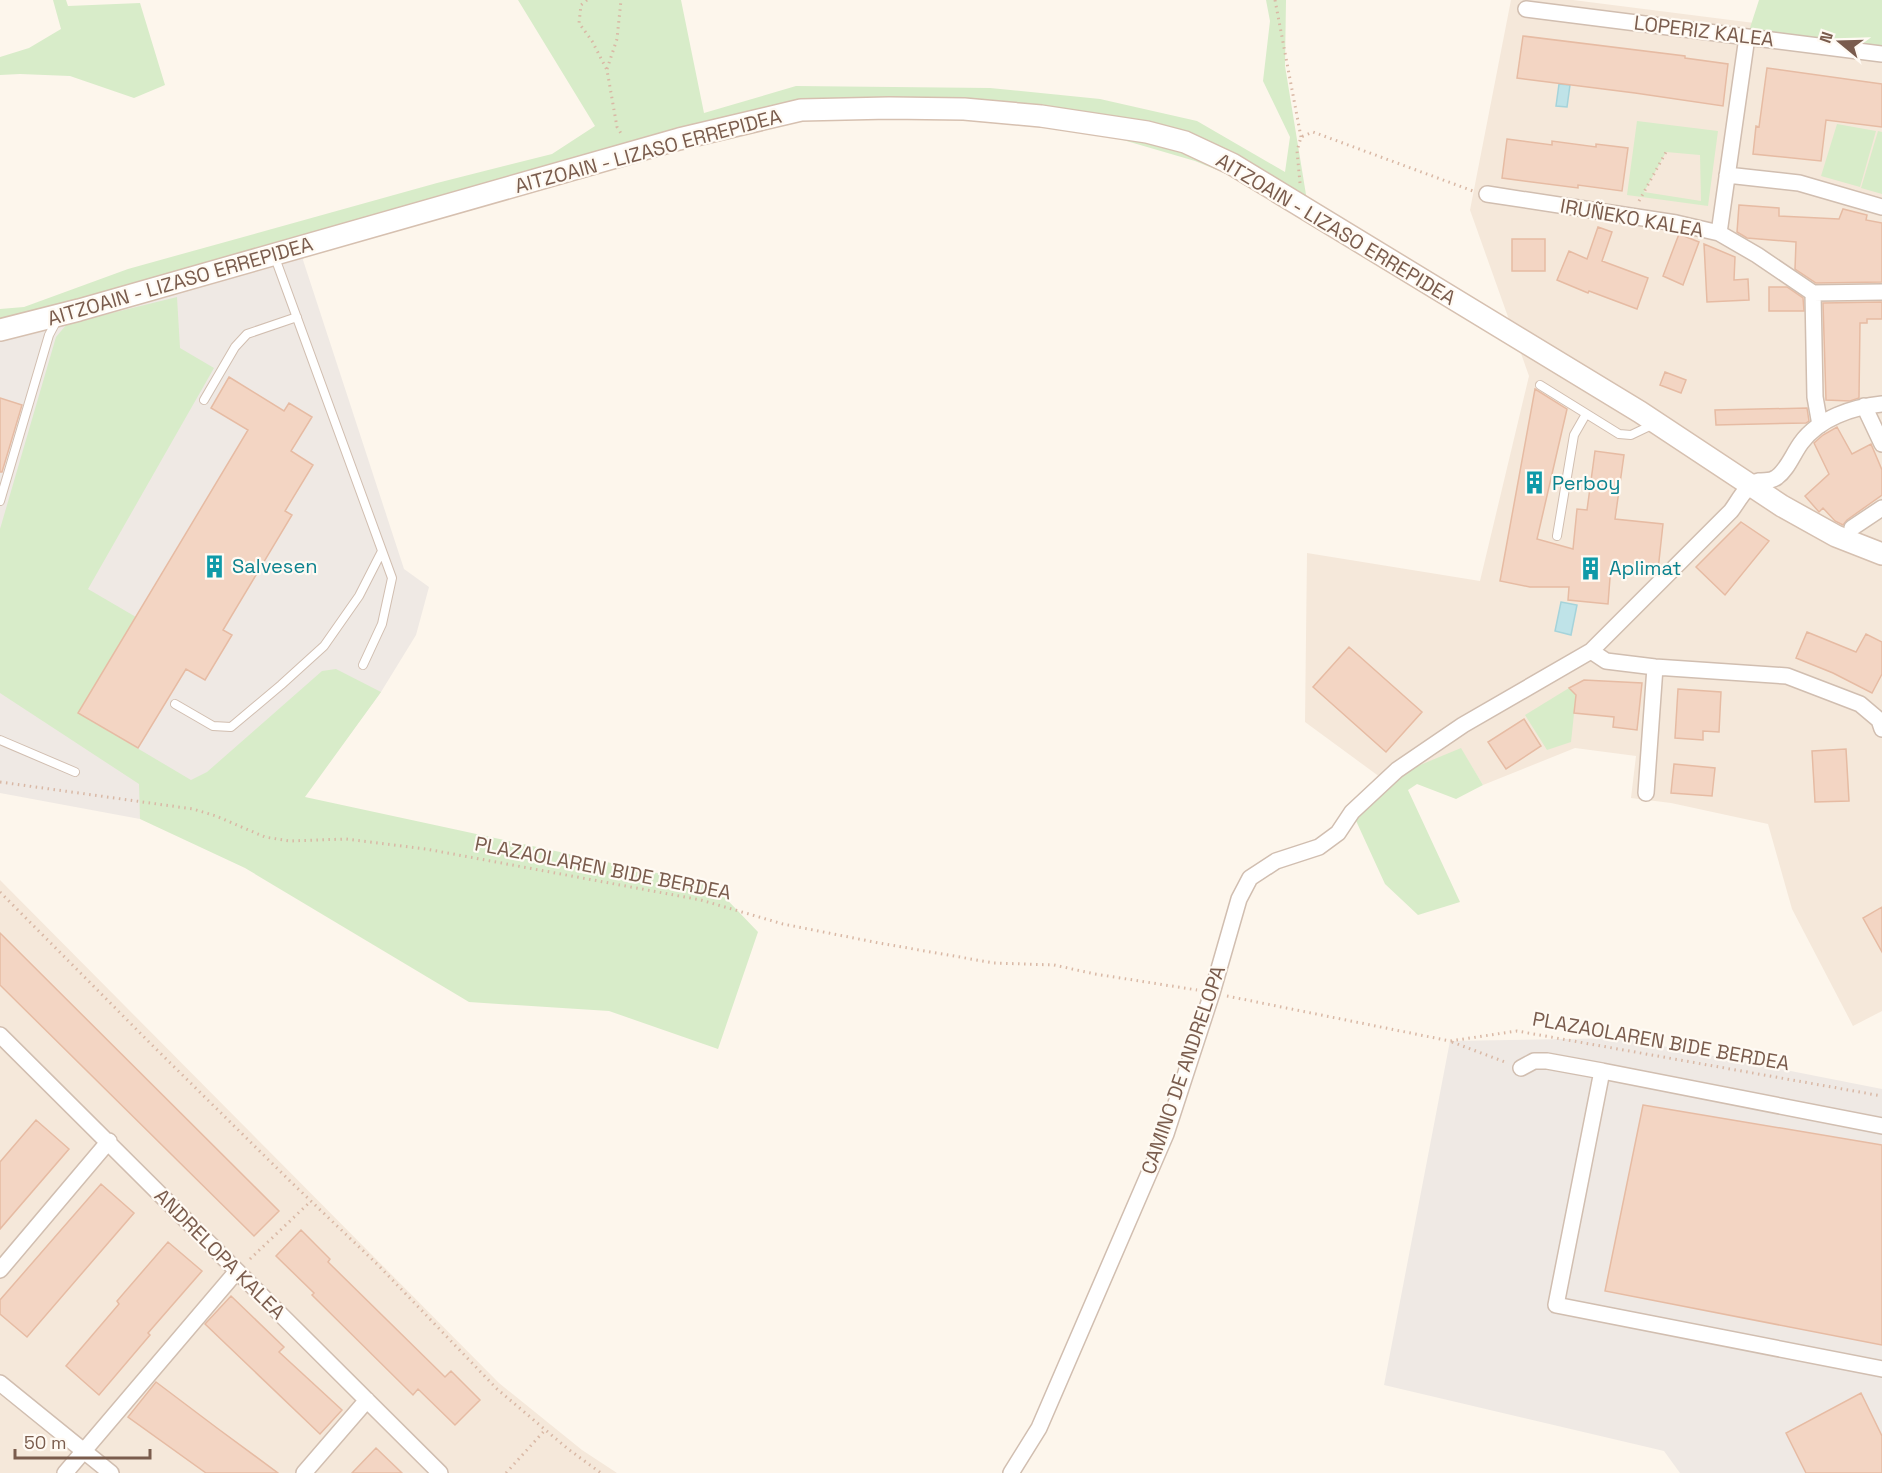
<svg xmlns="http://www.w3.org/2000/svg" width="1882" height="1473" font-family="'Space Grotesk',sans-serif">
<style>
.residential{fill:#f5e8da}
.industrial{fill:#efe9e4}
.green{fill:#d8ecc9;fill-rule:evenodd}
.water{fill:#bfe3e8;stroke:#a5d3da;stroke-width:1.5}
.building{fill:#f3d5c3;stroke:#e6bba3;stroke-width:1.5}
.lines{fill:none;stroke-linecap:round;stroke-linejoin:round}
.lane-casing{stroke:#d1beb0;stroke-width:10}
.street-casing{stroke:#d1beb0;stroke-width:18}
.secondary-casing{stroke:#d6c0b0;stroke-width:24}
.path{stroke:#d9b8a5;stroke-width:3;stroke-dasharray:1.5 4.5;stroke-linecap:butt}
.lane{stroke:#fff;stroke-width:8}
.street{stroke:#fff;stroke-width:15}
.secondary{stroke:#fff;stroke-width:21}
.labels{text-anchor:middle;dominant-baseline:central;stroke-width:4.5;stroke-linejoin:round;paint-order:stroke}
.street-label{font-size:20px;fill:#7a5c4d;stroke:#fffaf3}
.culture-label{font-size:20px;fill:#0d838f;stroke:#fffaf3;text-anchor:start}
</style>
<rect width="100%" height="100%" fill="#fdf6ec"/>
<path class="residential" d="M1511 0H1573L1882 39V1011L1853 1026 1792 909 1768 824 1671 803 1631 798 1636 756 1575 748 1483 785 1461 749 1384 780 1305 722 1307 553 1480 581 1529 376 1470 210Z
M0 880 499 1383 582 1450 617 1473H0Z"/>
<path class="industrial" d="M306 245 303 260 404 569 429 587 416 635 381 692 304 797 140 819 0 793V327Z
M1622 1038 1882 1089V1473H1680L1664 1451 1384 1385 1450 1041Z"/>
<path class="green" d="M53 0H66L68 6 140 3 165 85 134 98 70 76 20 74 0 75V57L29 48 61 29Z
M518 0H681L704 113 796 86 990 88 1100 99 1197 121 1285 172 1290 137 1263 81 1270 21 1266 0H1286L1285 66 1309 213 1266 190 1195 161 1041 116 889 108 705 133 0 320V309L24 307 128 269 437 183 552 154 595 126Z
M1759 0H1882V54L1747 37Z
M1637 121 1718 131 1708 206 1627 195ZM1666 152 1700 155 1701 201 1644 192Z
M1837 124 1876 131 1860 187 1821 176Z
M1878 131 1882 132V194L1861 188Z
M177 297 180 348 214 368 88 589 136 617 78 713 191 780 207 772 322 671 336 669 381 692 305 797 713 885 758 932 718 1049 609 1011 469 1002 245 868 140 819 139 784 0 693V529L56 337 67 324Z
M1569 688 1576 695 1571 742 1547 750 1525 715Z
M1461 748 1483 785 1456 799 1417 784 1408 790 1460 902 1418 915 1385 884 1352 812 1384 780Z"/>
<path class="water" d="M1559 84 1570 85 1567 107 1556 106Z
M1561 602 1577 605 1571 635 1555 631Z"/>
<path class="building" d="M1523 36 1685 56V58L1728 64 1723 106 1635 93 1517 78Z
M1767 68 1882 84V127L1826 120 1821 161 1753 154 1756 126 1759 127Z
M1507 139 1552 145V141L1596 147V144L1628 148 1622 191 1578 185V188L1502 178Z
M1739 205 1779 208V216L1839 219 1843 209 1867 215 1866 220 1882 223V282L1816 283 1795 269 1796 242 1747 238 1737 232Z
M1598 227 1612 232 1602 261 1648 278 1637 309 1589 291 1588 293 1557 280 1569 251 1587 259Z
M1679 234 1699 242 1683 285 1663 276Z
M1512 239H1545V271H1512Z
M1704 244 1735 257 1734 280 1748 279 1749 300 1707 302Z
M1769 287H1787L1803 298 1804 311H1769Z
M1882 302V319H1867V323H1860L1859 398 1850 401 1826 400 1823 303Z
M1665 372 1686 380 1681 393 1660 385Z
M229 377 284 411 289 403 312 417 291 451 313 465 285 511 292 515 223 630 232 635 205 680 186 669 138 748 78 713 248 430 211 408Z
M1535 389 1567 409 1537 539 1573 549 1577 509 1587 510 1595 451 1624 455 1615 519 1663 524 1658 570 1611 565 1608 604 1568 600 1569 587H1530L1500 581Z
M0 398 22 405 2 472H0Z
M1807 408 1809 421 1806 423 1716 425 1715 410Z
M1837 427 1852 454 1871 444 1882 470V495L1847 520 1843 525 1835 521 1823 508 1819 512 1805 496 1829 474 1814 443 1823 435Z
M1741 522 1769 541 1725 595 1696 567Z
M1807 632 1856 652 1866 634 1882 642V674L1872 693 1833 673 1796 658Z
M1349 647 1422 712 1386 752 1313 687Z
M1584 680 1642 683 1637 730 1613 727 1614 717 1574 713 1576 695 1569 688Z
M1678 689 1721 692 1719 732 1703 731V740L1675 738Z
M1524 719 1541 746 1506 769 1488 742Z
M1846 749 1849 801 1815 802 1812 751Z
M1674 764 1715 768 1712 796 1671 793Z
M1882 907V952L1863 918Z
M0 933 279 1211 254 1236 0 985Z
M1643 1105 1882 1145V1345L1605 1291Z
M36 1120 69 1149 0 1229V1162Z
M101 1184 134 1213 27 1337 0 1314V1300Z
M301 1230 330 1259 328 1262 445 1377 451 1371 480 1400 455 1425 418 1389 413 1395 312 1295 314 1293 276 1256Z
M168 1242 202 1271 148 1333 150 1335 99 1395 66 1366 119 1304 117 1301Z
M231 1296 284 1347 279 1352 342 1410 320 1434 205 1324Z
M156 1382 217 1428 278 1473H206L128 1417Z
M1861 1393 1882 1436V1473H1806L1786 1433Z
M376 1448 402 1473H352Z"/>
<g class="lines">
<defs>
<path id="lane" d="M274 255 392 578 382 624 363 665
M1540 385 1619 434 1631 435 1654 424
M204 400 235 347 247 334 297 317
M0 501 49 335 57 320
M1557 536 1574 435 1586 414
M175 704 213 726 231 727 281 685 324 646 359 596 382 551
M0 740 75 772"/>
<path id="street" d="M1526 9 1882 54
M1727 175 1799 183 1882 207
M1487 194 1676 223 1719 233 1757 255 1813 293 1882 292
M1719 233 1747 37
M1813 293 1815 397 1820 425
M1864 406 1882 444
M1852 528 1882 508
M1591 651 1606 661 1655 667 1787 676 1860 704 1879 720 1882 729
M1646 793 1655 667
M0 1035 440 1473
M1521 1068 1534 1061H1547L1602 1071
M1882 1126 1602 1071 1556 1305 1882 1369
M0 1270 109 1141
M0 1383 111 1473
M65 1473 237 1271
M304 1473 367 1400
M1011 1473 1039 1428 1166 1134 1212 993 1239 899 1250 878 1276 861 1319 847 1338 833 1352 812 1397 770 1463 725 1591 651 1731 511C1738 502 1747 483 1759 481 1766 480 1771 482 1777 477 1787 470 1793 454 1801 443 1819 418 1853 407 1882 404"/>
<path id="secondary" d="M0 330 79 310 679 139 801 110 889 108 964 109 1041 116 1147 132 1185 142 1232 164 1640 412 1782 506 1836 536 1882 554"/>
</defs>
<use href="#lane" class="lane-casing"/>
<use href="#street" class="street-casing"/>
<use href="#secondary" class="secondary-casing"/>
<path class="path" d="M587 0 581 5 579 23 592 41 607 70 617 127 622 135
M1275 0 1301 137
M607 69 617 39 621 0
M1300 183 1297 151 1301 137 1313 132 1473 191
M1639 201 1666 152
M0 782 193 809 216 816 265 837 289 841 346 839 426 849 701 900 783 924 879 943 994 963 1054 965 1095 974 1197 990
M0 892 151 1044 292 1183 378 1265 497 1389 568 1449 601 1473
M1227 996 1450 1041 1517 1031 1882 1096
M1452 1042 1505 1062
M250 1259 311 1201
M506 1473 545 1430"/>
<use href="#lane" class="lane"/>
<use href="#street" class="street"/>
<use href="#secondary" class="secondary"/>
</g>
<defs>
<symbol id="building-bare" viewBox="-9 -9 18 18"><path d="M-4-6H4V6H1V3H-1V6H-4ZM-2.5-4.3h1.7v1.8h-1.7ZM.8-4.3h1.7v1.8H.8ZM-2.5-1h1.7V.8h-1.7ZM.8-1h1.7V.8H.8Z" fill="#0f9aa8" stroke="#fffaf3" stroke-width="2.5" paint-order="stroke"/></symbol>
</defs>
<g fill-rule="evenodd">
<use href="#building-bare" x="1518" y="466" width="33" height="33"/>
<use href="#building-bare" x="198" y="550" width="33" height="33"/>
<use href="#building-bare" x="1574" y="552" width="33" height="33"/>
</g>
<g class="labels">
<g class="street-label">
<text transform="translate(1704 31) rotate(7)">LOPERIZ KALEA</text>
<text transform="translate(648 151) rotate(-15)">AITZOAIN - LIZASO ERREPIDEA</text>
<text transform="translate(1632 218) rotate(10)">IRUÑEKO KALEA</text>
<text transform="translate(1336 229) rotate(31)">AITZOAIN - LIZASO ERREPIDEA</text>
<text transform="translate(180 281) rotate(-16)">AITZOAIN - LIZASO ERREPIDEA</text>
<text transform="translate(603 868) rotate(11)">PLAZAOLAREN BIDE BERDEA</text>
<text transform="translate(1661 1041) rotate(10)">PLAZAOLAREN BIDE BERDEA</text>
<text transform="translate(1183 1070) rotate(-71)">CAMINO DE ANDRELOPA</text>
<text transform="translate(220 1254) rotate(45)">ANDRELOPA KALEA</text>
</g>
<g class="culture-label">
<text x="1552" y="483">Perboy</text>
<text x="232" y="566">Salvesen</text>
<text x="1609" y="568">Aplimat</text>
</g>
</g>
<g transform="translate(1840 42) rotate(289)" stroke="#fffaf3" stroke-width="4.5" paint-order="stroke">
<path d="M0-4.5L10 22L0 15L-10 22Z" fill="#7a5c4d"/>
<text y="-9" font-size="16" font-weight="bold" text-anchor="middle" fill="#7a5c4d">N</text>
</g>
<path d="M15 1449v9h135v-9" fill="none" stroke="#7a5c4d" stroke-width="3"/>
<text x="24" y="1449" font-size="18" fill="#7a5c4d" stroke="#fffaf3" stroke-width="4.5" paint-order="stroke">50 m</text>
</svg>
